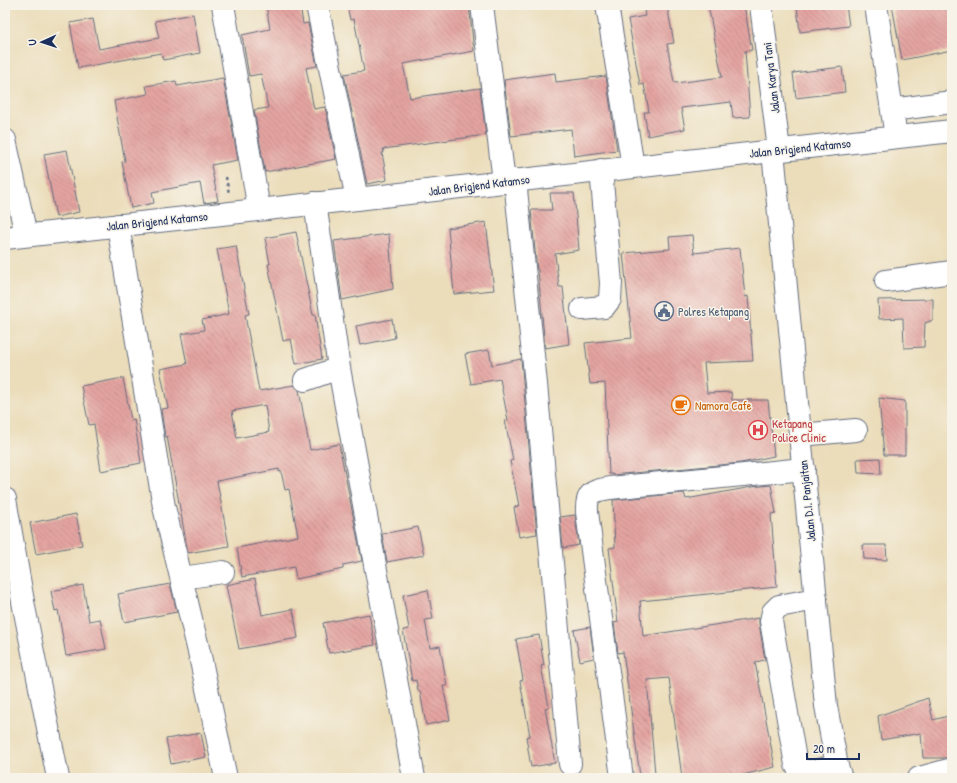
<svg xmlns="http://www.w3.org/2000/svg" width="957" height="783" font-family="'Patrick Hand',sans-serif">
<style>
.building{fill:url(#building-back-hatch);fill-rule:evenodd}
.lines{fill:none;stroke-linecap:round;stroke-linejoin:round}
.minor-casing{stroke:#646c7e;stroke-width:24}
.major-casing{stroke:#646c7e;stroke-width:24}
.highway-casing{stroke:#646c7e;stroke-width:24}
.path{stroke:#646c7e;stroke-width:2.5;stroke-dasharray:3 3;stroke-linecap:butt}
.minor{stroke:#fff;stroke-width:22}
.major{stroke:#fff;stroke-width:22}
.highway{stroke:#fff;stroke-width:22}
.labels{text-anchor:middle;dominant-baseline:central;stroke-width:3;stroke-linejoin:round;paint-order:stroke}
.street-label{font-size:12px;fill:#1b2f5e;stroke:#f7f3e8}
.service-label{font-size:12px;fill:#4e5e75;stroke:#f7f3e8;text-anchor:start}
.food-label{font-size:12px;fill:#c56008;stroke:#f7f3e8;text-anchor:start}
.health-label{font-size:12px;fill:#be3a42;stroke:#f7f3e8;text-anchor:start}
</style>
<defs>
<pattern id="building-back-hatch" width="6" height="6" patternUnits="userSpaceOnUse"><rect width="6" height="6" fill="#e4a4a1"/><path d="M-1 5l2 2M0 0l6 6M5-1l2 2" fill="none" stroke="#b88686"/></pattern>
</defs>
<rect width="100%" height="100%" fill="#f7f3e8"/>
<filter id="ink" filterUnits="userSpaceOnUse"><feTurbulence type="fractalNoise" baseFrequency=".025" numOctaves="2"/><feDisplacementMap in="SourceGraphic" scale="8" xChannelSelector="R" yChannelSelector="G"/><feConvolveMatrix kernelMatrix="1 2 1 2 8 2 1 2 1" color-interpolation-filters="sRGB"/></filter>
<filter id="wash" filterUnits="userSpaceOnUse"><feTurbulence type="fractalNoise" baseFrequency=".012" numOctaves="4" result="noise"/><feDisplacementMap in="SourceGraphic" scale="16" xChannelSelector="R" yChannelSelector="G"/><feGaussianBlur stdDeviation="0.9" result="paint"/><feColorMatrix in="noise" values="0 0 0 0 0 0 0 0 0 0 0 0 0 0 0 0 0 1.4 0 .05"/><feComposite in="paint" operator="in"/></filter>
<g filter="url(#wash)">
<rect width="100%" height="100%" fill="#ebddba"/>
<g id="blocks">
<path class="building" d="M266 5H300L303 24 308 23 317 66 306 68 314 109 325 107 336 159 265 172 254 110 268 108 261 74 249 76 242 35 270 29Z
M347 5H469L474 51 403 64 410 98 480 88 486 135 383 149 384 153H382L387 180 367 184 344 74 364 71 354 19 350 20Z
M643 5H667L674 43 667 44 674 82 676 83 722 77 708 5H744L752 50 745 51 750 117 733 118 731 102 681 108 685 129 648 136 644 112H649L644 84 640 85 628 19 645 16Z
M813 5H846L849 26 800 32 797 7Z
M892 5H952V50L902 60Z
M193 14 200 53 163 60 161 53 78 68 70 23 93 19 99 49 159 38 155 21Z
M842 67 845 92 796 98 793 73Z
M555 73 556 82 606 76 617 150 574 156 571 129 511 136 504 80Z
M223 78 238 160 211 165 218 201 204 203 200 183 152 192 154 203 131 208 122 162 125 161 114 101 148 94 146 86 176 81 177 86Z
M67 150 79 212 56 217 44 154Z
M550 193H574L579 250 555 254 559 287H563L569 344 545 348 538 270H537L531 210H552Z
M486 222 494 290 454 294 448 228Z
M296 232 313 315H315L322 359 296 364 291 339 283 341 268 264H270L265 238Z
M389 234 393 289 342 300 334 241Z
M692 235 694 253 740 248 745 297 748 296 753 361 704 363 707 393 731 392 732 400H768L774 456 741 463 612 475V474H609L605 383 590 384 585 343 632 338 623 253 670 249 669 237Z
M236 246 249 314 245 315 259 391 294 385 299 390 310 450 339 444 362 561 343 565V569L296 579 294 567 242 577 237 548 298 536 289 489 285 490 281 471 279 472V469L217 481 229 546 188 553 167 436 165 437 161 409 168 408 160 369 187 364 181 334 204 330 202 320 229 314 217 249ZM265 405 269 432 237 438 232 411Z
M933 299V320L925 323 924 347 904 348 903 318 879 319 878 300Z
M392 319 395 338 360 345 356 326Z
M489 350 492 365 521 359 537 534 519 537 514 507 519 506 510 461 513 460 505 421 508 420 500 379 471 384 465 354Z
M123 378 131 420 134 419 141 463 101 471 94 424 89 425 81 386Z
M879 398 905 401V455H884Z
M880 458 881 474 858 473 857 459Z
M771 485 776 513 771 514 777 587 640 601 643 636 759 618V623L765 660 755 662 775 767 731 778H682L669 678 647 680 655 774 640 776 623 652 618 653 614 623 618 622 609 548 615 547 613 500 684 493 686 499 752 487Z
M76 514 82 545 36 554 30 523Z
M575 515 579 545 563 548 560 517Z
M418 527 424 555 387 562 382 534Z
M863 545H886L887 560 864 559Z
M255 579 262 615 293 609 298 638 239 649 226 585Z
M170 584 177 612 124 622 118 594Z
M83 585 89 621 100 619 106 649 66 656 58 610 55 611 51 591Z
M428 590 433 619 425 620 430 648 440 646 447 686H443L450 720 426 725 420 691H418L416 680 412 681 403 630 409 629 403 595Z
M369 614 375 645 329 653 323 623Z
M590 627 594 658 580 661 574 630Z
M539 635 544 665 541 666 549 707 545 708 555 763 531 767 526 737 530 736 520 681 523 680 516 639Z
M928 698 933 720 952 715V757L943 758H923L921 733 881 740 878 716Z
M201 733 206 757 171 764 166 739Z"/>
</g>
</g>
<g filter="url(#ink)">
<use href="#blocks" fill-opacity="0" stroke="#646c7e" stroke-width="1"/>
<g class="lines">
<defs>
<path id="minor" d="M223 5 259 209
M317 5 357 199
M482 5 504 181
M607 5 633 167
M761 5 779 150
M876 5 896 137
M892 110 952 102
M5 140 26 235
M515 180 536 384 570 764
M315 203 339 368 414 778
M118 225 164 507 200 656 226 778
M886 281 952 272
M582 309 604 307 610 299 611 283 601 170
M305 380 339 368
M800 435 856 430
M5 499 24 607 58 778
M182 578 223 572
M816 599 779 606 773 612 771 621 796 765 800 771H813L837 766
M622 778 587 512C586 493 592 491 610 488L804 469
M919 778 952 769"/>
<path id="major" d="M773 151 952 131"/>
<path id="highway" d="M5 238 357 199 773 151 826 706 837 766 841 778"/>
</defs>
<use href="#minor" class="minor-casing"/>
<use href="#major" class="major-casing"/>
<use href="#highway" class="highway-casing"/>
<path class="path" d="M226 177 229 194"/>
<use href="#minor" class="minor"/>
<use href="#major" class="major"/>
<use href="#highway" class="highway"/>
</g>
</g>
<defs>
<symbol id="civic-ring" viewBox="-11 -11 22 22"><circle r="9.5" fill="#f7f3e8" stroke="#5c6f8a" stroke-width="1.5"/><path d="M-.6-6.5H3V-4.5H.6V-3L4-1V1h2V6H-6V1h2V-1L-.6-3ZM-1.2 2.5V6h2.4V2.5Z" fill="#5c6f8a"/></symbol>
<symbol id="cafe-ring" viewBox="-11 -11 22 22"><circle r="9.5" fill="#f7f3e8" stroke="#e8710a" stroke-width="1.5"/><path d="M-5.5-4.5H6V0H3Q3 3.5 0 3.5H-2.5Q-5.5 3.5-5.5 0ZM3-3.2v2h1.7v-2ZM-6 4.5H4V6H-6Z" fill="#e8710a"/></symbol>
<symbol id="hospital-ring" viewBox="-11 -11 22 22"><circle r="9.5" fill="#f7f3e8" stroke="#e0444e" stroke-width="1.5"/><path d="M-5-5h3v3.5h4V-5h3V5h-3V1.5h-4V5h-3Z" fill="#e0444e"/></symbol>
</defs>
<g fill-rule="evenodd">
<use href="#civic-ring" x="653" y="300" width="22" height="22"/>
<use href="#cafe-ring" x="670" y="394" width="22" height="22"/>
<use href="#hospital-ring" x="747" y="419" width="22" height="22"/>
</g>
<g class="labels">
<g class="street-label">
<text transform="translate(771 78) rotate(-97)">Jalan Karya Tani</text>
<text transform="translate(800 148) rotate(-6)">Jalan Brigjend Katamso</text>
<text transform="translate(479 185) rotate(-7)">Jalan Brigjend Katamso</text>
<text transform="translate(157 221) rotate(-6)">Jalan Brigjend Katamso</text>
<text transform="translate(807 501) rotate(-96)">Jalan D.I. Panjaitan</text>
</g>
<g class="service-label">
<text x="678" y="311">Polres Ketapang</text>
</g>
<g class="food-label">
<text x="695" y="405">Namora Cafe</text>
</g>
<g class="health-label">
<text x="772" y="423">Ketapang<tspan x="772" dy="14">Police Clinic</tspan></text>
</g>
</g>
<rect width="957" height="783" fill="none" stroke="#f7f3e8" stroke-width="20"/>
<g transform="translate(42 42) rotate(267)" stroke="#f7f3e8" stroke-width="3" paint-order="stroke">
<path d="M0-3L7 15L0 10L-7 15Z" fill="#1b2f5e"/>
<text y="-6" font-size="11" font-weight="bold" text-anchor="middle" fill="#1b2f5e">U</text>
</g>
<path d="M807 753v6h52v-6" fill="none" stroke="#1b2f5e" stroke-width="2"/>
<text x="813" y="753" font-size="12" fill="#1b2f5e" stroke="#f7f3e8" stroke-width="3" paint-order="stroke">20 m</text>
</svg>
